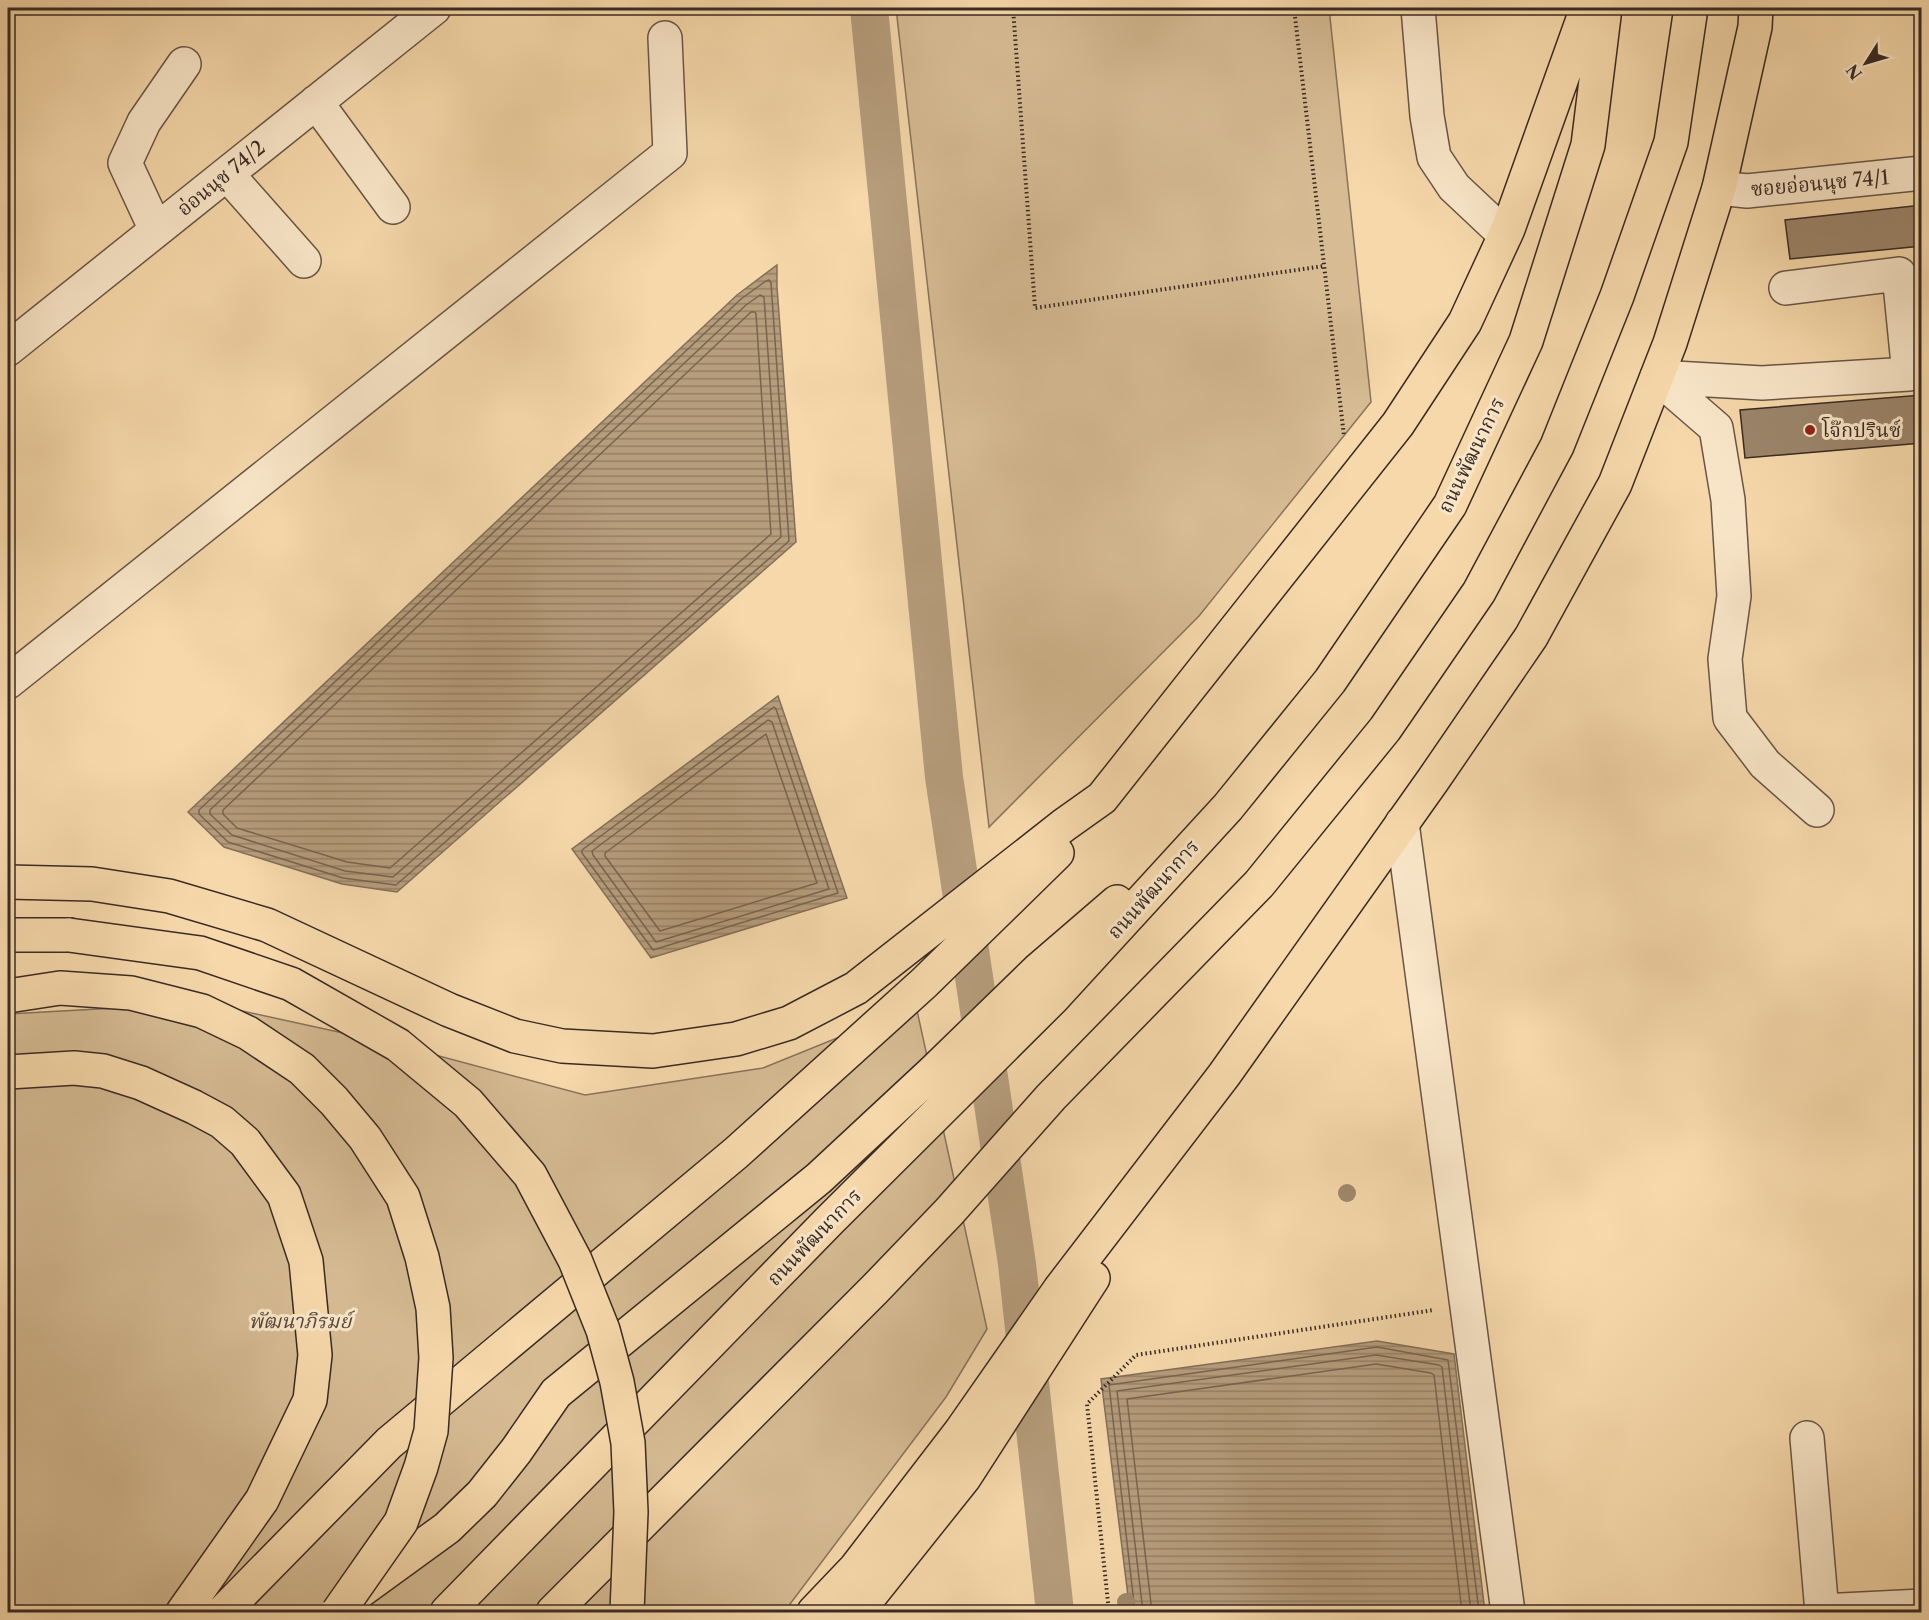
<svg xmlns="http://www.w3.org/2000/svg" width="1929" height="1620" font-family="'Libre Caslon Text','Noto Serif Thai',serif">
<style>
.green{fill:#d6bb93;stroke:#88735c;stroke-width:1.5}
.water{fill:url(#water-rules);stroke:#846f59;stroke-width:1.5}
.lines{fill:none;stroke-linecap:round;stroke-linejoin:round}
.shore{stroke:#786450;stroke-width:1.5}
.canal{stroke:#b69d7c;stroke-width:38}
.building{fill:#9b856a;stroke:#392b24;stroke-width:1.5}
.minor-casing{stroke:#685646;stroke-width:36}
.major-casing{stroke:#392b24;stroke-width:36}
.path{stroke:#392b24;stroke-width:4;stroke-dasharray:1.5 3;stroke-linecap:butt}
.minor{stroke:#f9e6c8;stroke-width:33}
.major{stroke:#f6d8aa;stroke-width:33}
.major-bridge-casing{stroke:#392b24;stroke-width:36;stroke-linecap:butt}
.major-bridge{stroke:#f6d8aa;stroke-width:33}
.tree{fill:#9f896c}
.poi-dot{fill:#8f2418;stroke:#f9e6c8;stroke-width:2}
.labels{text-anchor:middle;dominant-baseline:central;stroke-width:6;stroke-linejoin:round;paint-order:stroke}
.street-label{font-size:20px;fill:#392b24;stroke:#f9e6c8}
.poi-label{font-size:20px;fill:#392b24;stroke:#f9e6c8;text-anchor:start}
.park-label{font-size:20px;font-style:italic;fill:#58483a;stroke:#f9e6c8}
</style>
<defs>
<pattern id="water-rules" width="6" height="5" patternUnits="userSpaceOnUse" patternTransform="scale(1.5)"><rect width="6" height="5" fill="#b69d7c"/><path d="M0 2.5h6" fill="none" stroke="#958065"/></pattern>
</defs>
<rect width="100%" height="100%" fill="#f6d8aa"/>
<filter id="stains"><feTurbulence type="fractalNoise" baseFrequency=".00333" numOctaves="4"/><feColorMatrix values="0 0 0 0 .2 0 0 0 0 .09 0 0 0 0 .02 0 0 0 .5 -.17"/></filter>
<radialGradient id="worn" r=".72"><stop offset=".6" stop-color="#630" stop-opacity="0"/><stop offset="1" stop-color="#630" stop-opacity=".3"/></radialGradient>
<path class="green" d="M896 8H1329L1371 402 1199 616 989 827Z
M206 1003 398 1045 585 1095 763 1068 916 1006 987 1329 946 1397 784 1612H8V1014Z"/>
<path class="water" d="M777 265V287L796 542 397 892 342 884 224 847 188 812 737 295Z
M778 696 847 898 651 958 572 849Z
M1377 1341 1454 1354 1485 1612H1130L1101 1379Z"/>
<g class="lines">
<path class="shore" d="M766 281 769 280 771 283 789 541 396 885 343 878 228 842 199 814V810L741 299Z
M760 295 764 297 781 537 393 877 345 871 232 835 210 814V810L746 305Z
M751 312H755L756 314 771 534 390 868 347 862 237 828 223 814V810Z
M774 707 776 709 838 893 653 950 582 853V850Z
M768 720 772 722 829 889 656 942 593 855 592 851Z
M766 734 817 883 660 931 605 856V853Z
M1135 1612 1109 1385 1377 1347 1448 1360 1479 1612
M1143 1612 1117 1391 1376 1355 1439 1365 1442 1367 1471 1612
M1152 1612 1127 1399 1376 1364 1431 1373 1434 1375 1462 1612"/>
<path class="canal" d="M869 8 944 777 1017 1264 1055 1612"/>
</g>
<path class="building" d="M1922 205V246L1790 259 1785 220Z
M1922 395V443L1745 458 1740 410Z"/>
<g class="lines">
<defs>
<path id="minor" d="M1418 8 1427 116 1434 157 1454 187 1505 235
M316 102 393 207
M227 174 304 261
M1719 188 1747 191 1922 173
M156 230 125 163 144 122 184 64
M8 349 434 8
M1657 377 1716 428 1728 500 1734 596 1725 659 1730 718 1765 764 1817 810
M1657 377 1762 383 1909 374 1899 274 1786 288
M8 682 670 153 665 38
M1402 823 1508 1612
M1807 1438 1822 1612
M1821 1611 1922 1606"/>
<path id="major" d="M8 882 92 884 169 896 267 925 449 1010 515 1036 562 1046 653 1051 736 1039 789 1023 856 988 1064 825 1102 798 1398 424 1465 322 1508 229 1587 8
M8 935H69
M8 1072 74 1068 103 1071 141 1083 194 1107 222 1122 245 1142 284 1195 306 1261 315 1355 310 1400 262 1500 183 1612
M348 1600 447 1528 482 1494 516 1451 556 1393 819 1178 933 1072 1038 970 1117 902
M223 1612 389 1443 736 1153 924 983 1057 853
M447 1612 830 1220 1052 999 1228 807 1330 681 1450 505 1526 341 1588 145 1605 8
M553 1612 875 1289 949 1212 1051 1097 1259 884 1385 729 1479 592 1557 446 1617 296 1671 142 1691 8
M814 1612 855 1569 961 1431 1060 1289 1224 1075 1433 780 1531 637 1615 484 1670 343 1719 188 1755 27 1756 8
M857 1612 964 1478 1093 1278"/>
</defs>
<use href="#minor" class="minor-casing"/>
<use href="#major" class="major-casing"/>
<path class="path" d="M1013 8 1035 308 1324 266
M1294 8 1344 436
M1109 1612 1087 1404 1136 1355 1434 1310"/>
<use href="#minor" class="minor"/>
<use href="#major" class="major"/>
<defs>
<path id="major-bridge" d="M69 935 200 953 291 984 398 1045 468 1103 530 1175 575 1260 603 1330 617 1382 628 1443 631 1512 627 1612
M8 996 60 988 131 993 202 1011 248 1033 302 1069 334 1101 365 1138 403 1197 422 1257 433 1308 436 1358 431 1431 421 1467 401 1522 338 1612"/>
</defs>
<use href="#major-bridge" class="major-bridge-casing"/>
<use href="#major-bridge" class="major-bridge"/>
</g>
<g class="tree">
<circle cx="1347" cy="1193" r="9"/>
<circle cx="1126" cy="1602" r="9"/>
</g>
<circle class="poi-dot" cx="1810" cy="430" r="6"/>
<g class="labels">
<g class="street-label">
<text transform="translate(221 178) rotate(-39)">อ่อนนุช 74/2</text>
<text transform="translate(1820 183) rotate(-5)">ซอยอ่อนนุช 74/1</text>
<text transform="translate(1471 455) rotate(-64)">ถนนพัฒนาการ</text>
<text transform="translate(1153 889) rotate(-48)">ถนนพัฒนาการ</text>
<text transform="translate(814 1237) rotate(-46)">ถนนพัฒนาการ</text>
</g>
<g class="poi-label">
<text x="1822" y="430">โจ๊กปรินซ์</text>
</g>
<g class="park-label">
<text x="300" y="1321">พัฒนาภิรมย์</text>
</g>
</g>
<rect width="1929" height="1620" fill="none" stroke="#f6d8aa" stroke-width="30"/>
<rect x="9" y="9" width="1911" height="1602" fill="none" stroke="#392b24" stroke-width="3"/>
<rect x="15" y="15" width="1899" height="1590" fill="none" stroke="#392b24" stroke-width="1.5"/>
<g transform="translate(1866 63) rotate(233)" stroke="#f9e6c8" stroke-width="4.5" paint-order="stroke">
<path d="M0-4.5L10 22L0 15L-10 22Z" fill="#392b24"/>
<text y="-9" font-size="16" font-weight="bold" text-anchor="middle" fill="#392b24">N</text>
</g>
<rect width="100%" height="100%" filter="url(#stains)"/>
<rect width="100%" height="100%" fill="url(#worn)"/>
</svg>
